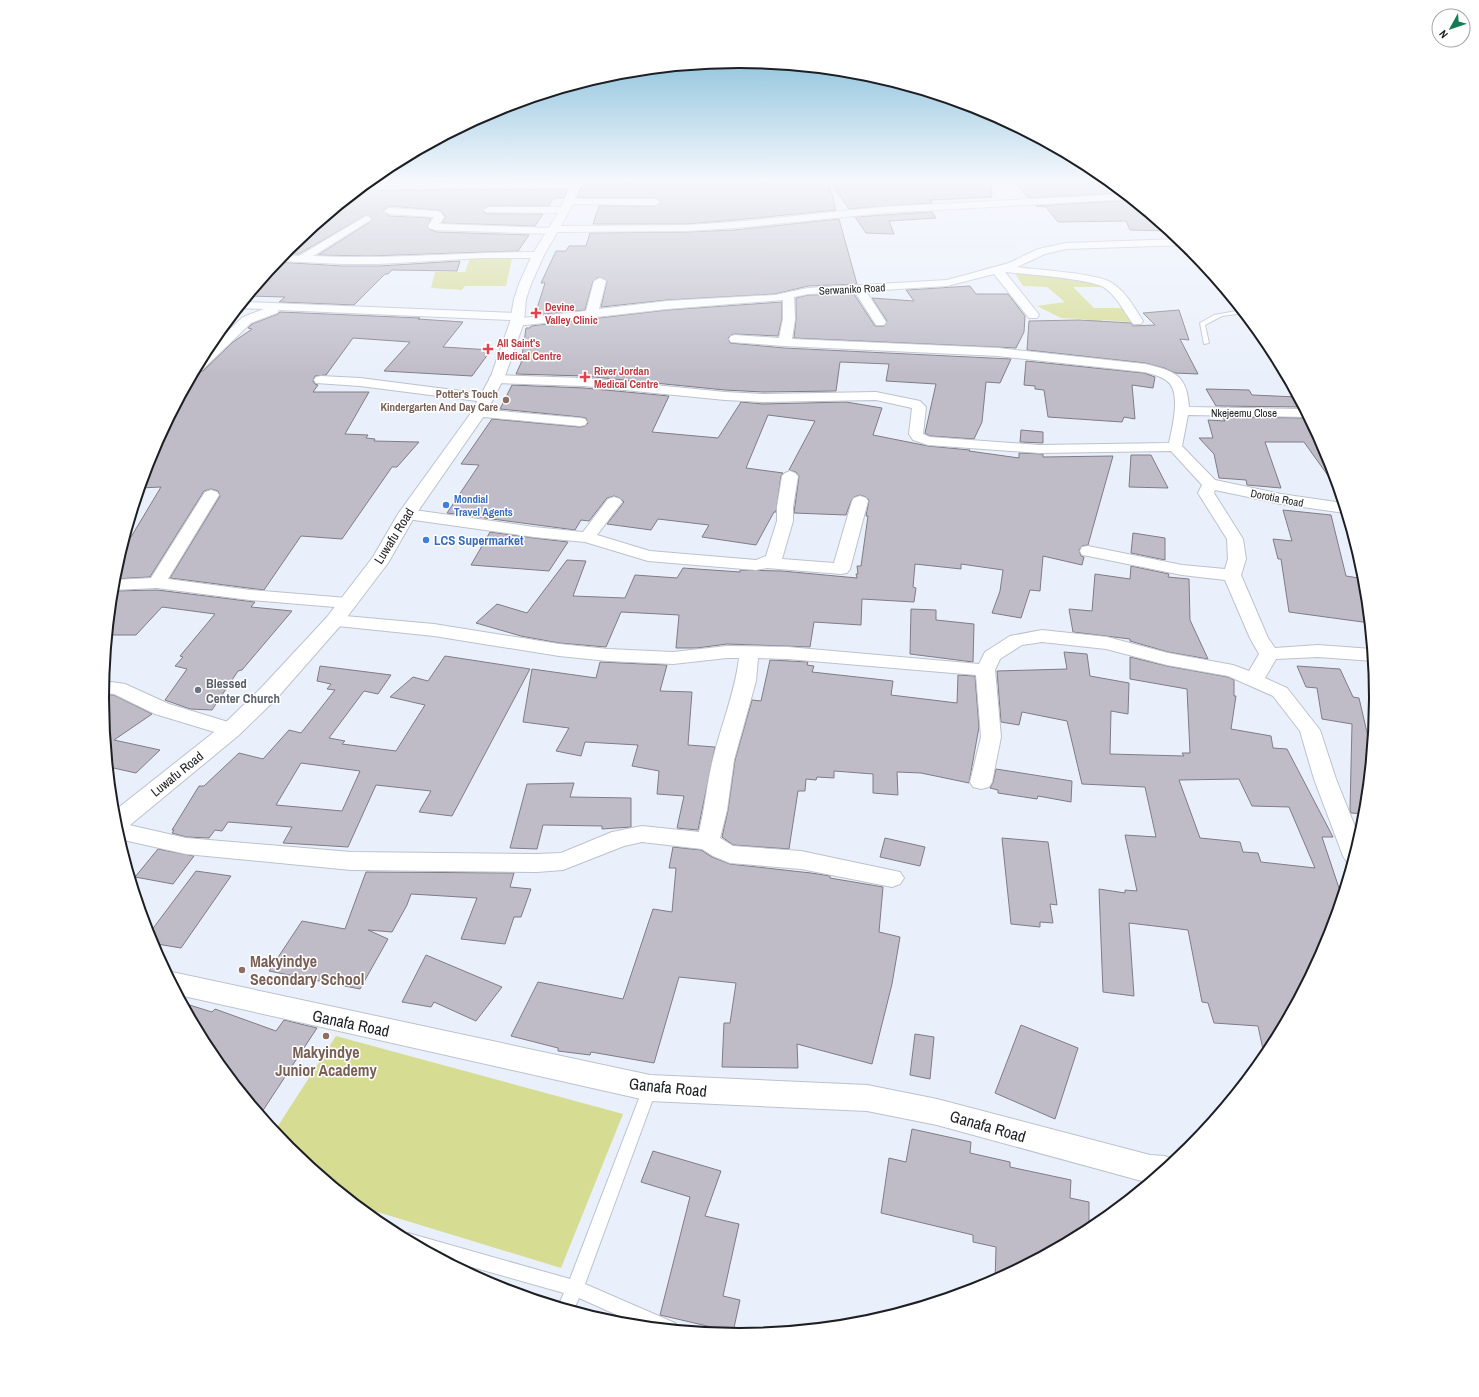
<svg xmlns="http://www.w3.org/2000/svg" width="1479" height="1397" font-family="'Archivo Narrow',sans-serif">
<style>
.green{fill:#d6dc91}
.building{fill:#bfbcc7;stroke:#7f7c86;fill-rule:evenodd}
.lines{fill:none;stroke-linecap:round;stroke-linejoin:round}
.lane-casing{stroke:#bcc2cc;stroke-width:2}
.street-casing{stroke:#bcc2cc;stroke-width:2}
.secondary-casing{stroke:#bcc2cc;stroke-width:2}
.lane{fill:#fff;fill-rule:evenodd}
.street{fill:#fff;fill-rule:evenodd}
.secondary{fill:#fff;fill-rule:evenodd}
.health-dot{fill:#e0444e;stroke:#fff;stroke-width:1.5}
.education-dot{fill:#8d6e63;stroke:#fff;stroke-width:1.5}
.shop-dot{fill:#3f7fe0;stroke:#fff;stroke-width:1.5}
.worship-dot{fill:#6b7280;stroke:#fff;stroke-width:1.5}
.labels{text-anchor:middle;dominant-baseline:central;stroke-width:3;stroke-linejoin:round;paint-order:stroke}
.far-street-label{font-size:11px;fill:#1d1f23;stroke:#fff}
.far-health-label{font-size:11px;font-weight:bold;fill:#be3a42;stroke:#fff;text-anchor:start}
.far-education-label{font-size:11px;font-weight:bold;fill:#785e54;stroke:#fff;text-anchor:end}
.far-shop-label{font-size:11px;font-weight:bold;fill:#366cbe;stroke:#fff;text-anchor:start}
.street-label{font-size:13px;fill:#1d1f23;stroke:#fff}
.shop-label{font-size:13px;font-weight:bold;fill:#366cbe;stroke:#fff;text-anchor:start}
.worship-label{font-size:13px;font-weight:bold;fill:#5b616d;stroke:#fff;text-anchor:start}
.near-education-label{font-size:16px;font-weight:bold;fill:#785e54;stroke:#fff;text-anchor:start}
.near-street-label{font-size:16px;fill:#1d1f23;stroke:#fff}
.rim{fill:none;stroke:#1d1f23;stroke-width:2}
</style>
<rect width="100%" height="100%" fill="#eaf0fb"/>
<path class="green" d="M470 258 512 259 506 286H465L462 290 431 288 435 272H465Z
M1014 272 1089 280 1105 287H1073L1094 308H1125L1131 322 1102 320V326L1089 324 1086 319 1061 318 1037 306 1065 302 1047 287 1023 286Z
M336 1036 623 1114 561 1268 358 1206 289 1149 274 1132Z"/>
<path class="building" d="M387 180H571L383 182Z
M584 180H631L630 182 657 183H677V180H828L836 210 735 220 687 224H593L599 206H655L661 201 655 198H577Z
M829 180H991L992 197 930 200 932 203 849 209Z
M1075 180H1105L1107 183H1110L1114 188H1118L1122 193 1028 198 1014 181 1076 182Z
M568 189 564 198H554L548 206H489L483 210 486 214H543L535 226 442 223 446 217 441 211 437 210 389 206 383 210 389 216 431 218 427 227 429 229 436 232 529 235 518 251 369 256 318 255 370 222 372 218 366 215 299 254H284L289 248 330 214 339 210 370 190Z
M1132 200 1170 231 1130 230 1126 221 1058 222 1046 207 1036 206Z
M932 212 936 218 889 221 894 234 866 233 855 217Z
M839 219 857 284 808 286 775 294 667 300 601 307 607 281 599 277 593 281 585 310 535 315 545 283H541L556 251H566L569 246H586L590 233 687 232 735 230Z
M460 261 457 271 392 270 388 274H385L354 305 279 302 285 297 249 296 277 262 343 266H379Z
M970 286 976 294H1008L1025 316 1024 332 1016 348 794 338 796 319V298L808 295 854 294 875 326H884L887 321 872 298 914 301 906 290Z
M782 302V319L778 336 735 334 731 335 728 338 730 343 784 348 1011 359 1000 383 986 382 982 422 974 439 930 436 925 433 936 384 886 381 889 364 840 362 836 391 763 392 725 390 584 376 516 374 521 363 526 328H530L531 326 667 310Z
M1179 310 1189 340 1180 339 1198 374 1175 373 1164 368 1145 363 1027 350 1029 321 1079 320 1131 323 1133 326 1155 325 1143 313Z
M280 312 420 318 418 319 463 322 443 347 491 350 472 376 384 371 410 342 353 338 326 375 315 376 313 381 315 384 318 385 313 392H369L345 434 368 435 366 438 375 439 374 441 419 442 397 467H392L342 539 301 536 264 590 170 578 220 496 218 491 211 489 204 491 150 577 114 579 126 536 131 537 161 487 140 488 151 454 194 372 203 371 233 342 252 329 248 328 252 324 278 314Z
M1026 361 1144 373 1155 377 1153 388 1132 385 1135 419 1124 417 1122 422 1048 417 1044 390 1035 389V386L1024 385Z
M512 385 584 388 669 396 652 432 718 438 741 402 763 404 846 402 882 408 873 435 928 446 970 450 969 451 1019 458V453L1043 454V457L1113 456 1088 545 1082 546 1079 550 1081 556 1084 557 1082 565 1043 556 1040 591 1030 590 1021 618 992 613 1000 591 1003 570 961 564V569L915 564 913 587 916 588 914 602 862 599 861 625 814 622 810 647 727 644 697 648H676L679 615 621 612 606 647 559 643 521 636 476 623 497 604 527 613 567 560 586 561 573 596 625 598 635 575 677 578 683 568 740 572V570L782 571 857 578 856 574H858L857 566H861L868 516H866L869 500 866 497 860 495 854 497 851 501 846 515 794 513 799 476 796 472 789 470 815 421 768 415 746 468 783 473 781 476 776 512H774L756 545 702 537 709 525 658 519 651 530 607 524 624 502 620 498 614 496 607 498 589 521 581 520 575 530 447 513 479 465 461 464 492 419 580 427 585 426 588 423 586 418 580 417 500 409Z
M1206 389 1249 390 1252 395 1297 397 1303 407 1216 406Z
M1222 417 1309 418 1329 455 1337 482 1334 484 1304 442H1265L1281 488 1247 485 1246 480 1219 478 1214 454 1199 438H1213L1208 420 1225 421Z
M1021 430 1043 432V443L1020 442Z
M1131 455H1151L1168 488 1129 487Z
M1283 510 1331 515 1346 576 1365 579 1370 623 1289 612 1281 559H1278L1273 539 1292 541Z
M490 532 534 538 568 542 549 571 471 565Z
M1133 533 1165 538V560L1131 553Z
M1131 566 1169 574 1168 577 1189 579 1190 620 1208 659 1168 652 1130 641V639L1073 632 1069 609 1092 611 1095 574 1130 579Z
M157 590 255 602 251 607 292 611 242 670 238 671 212 710 190 709 165 700 187 669 175 666 183 657 180 656 215 614 162 607 136 635H108L113 591Z
M911 609 936 610V620L974 624 973 662 910 654Z
M1064 652 1087 654 1090 676 1129 683 1128 714 1111 711 1110 754 1184 756 1182 753H1190L1187 689 1130 679V657L1167 666 1228 677 1234 680V696H1236L1231 729 1271 736 1273 748 1287 749 1333 837H1322L1342 897 1328 943 1269 1053 1265 1059 1258 1026 1214 1023 1208 1003 1202 1002 1188 930 1129 923 1134 996 1103 992 1099 889 1125 893V890L1137 891 1125 835 1156 837 1145 787 1082 784 1067 721 1022 712 1019 725 1001 722 997 671 1067 669ZM1239 779 1252 806 1289 807 1315 868 1261 862 1258 853 1243 852 1240 842 1200 838 1179 780Z
M445 656 530 669 452 816 419 812 431 791 376 785 348 847 283 843 292 827 228 822 222 831 215 830 209 838 186 837 172 833 174 830H172L199 786H204L239 753 263 759 289 730 301 733 335 690 327 689 331 684 317 681 320 666 391 675 378 694 364 691 329 738 345 741 342 744 396 751 425 705 390 697 413 677 428 681ZM301 763 360 771 342 811 276 805Z
M770 660 808 662 807 665 814 666 812 672 893 681 891 695 957 703 958 675 975 676 979 727 969 783 921 773 897 772 898 795 873 793V774L834 771V778L817 777 816 780 806 779 805 791H798L789 849 733 845 722 837 728 810 735 760 752 700 761 701Z
M600 662 667 665 660 691 692 692 688 745 715 747 698 830 677 828 684 796 657 794 659 771 632 766 638 745 585 742 581 756 556 751 569 728 523 722 532 669 596 678Z
M1297 666 1340 669 1353 697 1359 698 1372 754 1366 814 1351 813 1350 810 1352 724 1322 719 1317 688 1306 687Z
M102 694 114 695 152 714 114 740 160 750 136 773 109 767Z
M996 769 1072 781 1071 802 1038 796 1037 799 998 793V790L990 788 993 782Z
M574 783 570 797 631 798V827L602 829V826L543 825 537 849 510 848 527 784Z
M885 838 925 847 920 866 880 857Z
M1002 838 1048 842 1057 905 1050 904 1053 923 1040 922V927L1011 924Z
M673 847 701 850 712 857 730 864 811 873 830 876V878L883 887 879 932 900 937 892 984 872 1064 797 1044 798 1068 722 1067 724 1023H730L736 983 679 977 654 1063 591 1052 590 1055 558 1051V1048L511 1036 538 982 623 999 653 909 672 912 676 868H669Z
M158 849 194 856 173 884 135 877Z
M196 871 231 876 181 948 151 943 148 935Z
M366 872 514 873 510 887 531 889 521 917H514L505 944 461 939 477 898 411 894 407 905 392 932 368 930 388 939 360 989 269 971 302 921 345 929Z
M426 955 502 987 476 1021 434 1002 431 1007 402 1002Z
M183 1003 212 1012 215 1009 276 1031 284 1020 317 1028 260 1115 209 1052Z
M1021 1025 1078 1048 1055 1119 995 1093Z
M915 1034 934 1037 930 1079 910 1075Z
M912 1129 971 1142 970 1153 1010 1162V1167L1071 1180 1070 1198 1089 1202V1231L995 1282 996 1247 973 1242V1235L881 1213 889 1158 906 1162Z
M653 1151 721 1171 705 1216 739 1224 723 1296 740 1300 733 1332 660 1315 690 1197 641 1182Z"/>
<g class="lines">
<defs>
<path id="lane" d="M1242 310 1244 313 1222 316 1205 325 1209 343 1204 344 1200 323 1214 315Z
M650 1082 655 1084 657 1088 585 1284 675 1323 677 1330 644 1327 579 1298 573 1311 558 1306 564 1293 440 1258 402 1237 408 1233 570 1279 643 1088 645 1084Z"/>
<path id="street" d="M577 182 580 183 582 185 580 187 360 189 366 184Z
M1125 194 1131 199 883 213 735 228 687 231 557 232 553 234 436 230 429 228 428 226 434 217 389 214 384 211 389 208 437 211 440 212 444 217 439 224 551 228 555 226 687 225 735 222 883 207Z
M569 199H655L660 202 655 205 566 204 564 202Z
M489 207H565L570 210 565 213 486 212 484 210Z
M366 216 369 217 371 219 369 221 313 256C388 260 463 252 538 252L543 255 538 258H482L379 264H343L278 261 283 255 299 256Z
M1180 239 1186 245 1066 249 1045 254 1017 267C1037 270 1098 273 1112 283 1126 292 1134 307 1143 321L1141 324H1133C1123 310 1118 298 1105 288 1093 279 1023 274 1005 272L1037 312 1039 315 1037 318H1029L994 274 947 286 866 291 886 322 884 325H876L855 292 808 294 794 297 795 319 792 339 998 348 1145 364C1174 371 1187 374 1189 407L1304 409 1308 417 1188 415 1182 446 1215 480 1281 494 1343 503 1345 513 1281 504 1215 490 1214 493 1243 539 1246 559 1241 575 1268 638 1275 648 1318 645 1372 649 1373 661 1318 657 1276 659 1265 678 1287 688 1320 730 1336 779 1360 839 1352 864 1347 862 1343 856 1314 779 1300 731 1273 696 1228 676 1167 665 1106 649 1042 642 1022 645 1000 659 995 670 1001 737 992 782 989 787 981 789 973 787 970 782 981 737 976 675 788 659 758 658 756 681 734 760 727 810 720 838 733 846 801 851 900 872 904 878 900 884 892 887 801 869 730 863 713 856 702 849 642 842 624 846 563 870 537 872 351 870 186 854 119 839 114 823 116 822 186 838 351 852 537 854 561 853 612 832 642 826 699 832C705 808 707 783 713 759 721 725 735 693 739 658H727L673 664 608 661 559 656 434 636 328 625 325 621 328 617 334 615 434 624 559 644 608 649 673 652 727 646 788 647 979 664 985 652 1010 636 1042 630 1107 637 1168 653 1233 665 1249 671 1259 654 1250 638 1225 580 1182 575 1088 556 1082 555 1080 551 1082 547 1088 546 1182 565 1225 569 1228 559 1227 539 1198 493 1202 485 1171 451 1039 453 928 445 913 440 909 434 912 408 876 400 763 402 725 400 584 386 496 383 491 382 489 379 491 376 496 375 584 378 725 392 763 394 876 392 920 401 926 407 923 434 930 437 1039 445 1169 443C1172 428 1182 392 1167 381 1161 376 1152 374 1144 372L998 356 784 346 731 342 729 339 731 336 735 335 779 338 783 319V300L667 309 517 326 513 325 511 322 512 320 279 310 277 313 251 323 202 370 195 371 205 352 243 317 264 309 239 308 245 302 517 313 521 314 522 318 586 311 594 281 600 278 606 281 599 309 667 301 775 295 808 288 947 280 1009 263 1038 249 1066 243Z
M321 376 360 378 485 394 490 395 492 398 490 401 485 402 360 386 316 383 314 380 316 377Z
M478 409 580 418 585 419 587 422 585 425 580 426 473 416 471 413 473 410Z
M790 471 795 473 798 476 793 507V521L782 559 834 563 852 501 854 498 860 496 866 498 868 501 850 569 847 573 841 574 767 568 756 570 648 561 585 542 534 537 407 519 401 517 399 514 401 511 407 509 534 527 583 532 608 499 614 497 620 499 622 502 597 535 650 551 756 560 766 556 777 521V507L782 476 785 473Z
M211 490 217 492 219 495 168 579 250 590 347 598 353 599 356 603 353 607 347 608 250 600 157 588 113 590 114 580 151 578 203 495 205 492Z
M104 681 125 684 169 704 238 725 241 730 238 735 231 737 155 714 114 694 103 693Z
M172 972 650 1075 867 1085 937 1099 1150 1155 1165 1156 1176 1161 1149 1183 937 1125 867 1111 650 1101 179 995 167 974Z"/>
<path id="secondary" d="M573 180H583L570 210 544 255 531 284 526 299 524 322 505 376 486 413 416 514 388 563 341 625 277 698 239 735 124 830 117 832 113 812 223 725 261 688 327 617 373 557 398 514 471 413 491 376 510 322 514 299 519 284 532 255 560 210Z"/>
</defs>
<use href="#lane" class="lane-casing"/>
<use href="#street" class="street-casing"/>
<use href="#secondary" class="secondary-casing"/>
<use href="#lane" class="lane"/>
<use href="#street" class="street"/>
<use href="#secondary" class="secondary"/>
</g>
<linearGradient id="sky" x2="0" y2="1"><stop stop-color="#63adcf"/><stop offset="0.48" stop-color="#f6f8fd"/><stop offset="1" stop-color="#f6f8fd" stop-opacity="0"/></linearGradient>
<rect width="1479" height="376" fill="url(#sky)"/>
<g class="health-dot">
<path d="M534 307h4v4h4v4h-4v4h-4v-4h-4v-4h4z"/>
<path d="M486 343h4v4h4v4h-4v4h-4v-4h-4v-4h4z"/>
<path d="M583 371h4v4h4v4h-4v4h-4v-4h-4v-4h4z"/>
</g>
<g class="education-dot">
<circle cx="506" cy="400" r="4"/>
<circle cx="242" cy="970" r="4"/>
<circle cx="326" cy="1036" r="4"/>
</g>
<g class="shop-dot">
<circle cx="446" cy="505" r="4"/>
<circle cx="426" cy="540" r="4"/>
</g>
<circle class="worship-dot" cx="198" cy="690" r="4"/>
<g class="labels">
<g class="far-street-label">
<text transform="translate(852 289) rotate(-3)">Serwaniko Road</text>
<text x="1244" y="413">Nkejeemu Close</text>
<text transform="translate(1277 498) rotate(11)">Dorotia Road</text>
</g>
<g class="far-health-label">
<text x="545" y="307">Devine<tspan x="545" dy="13">Valley Clinic</tspan></text>
<text x="497" y="343">All Saint's<tspan x="497" dy="13">Medical Centre</tspan></text>
<text x="594" y="371">River Jordan<tspan x="594" dy="13">Medical Centre</tspan></text>
</g>
<g class="far-education-label">
<text x="498" y="394">Potter's Touch<tspan x="498" dy="13">Kindergarten And Day Care</tspan></text>
</g>
<g class="far-shop-label">
<text x="454" y="499">Mondial<tspan x="454" dy="13">Travel Agents</tspan></text>
</g>
<g class="street-label">
<text transform="translate(394 536) rotate(-58)">Luwafu Road</text>
<text transform="translate(177 774) rotate(-39)">Luwafu Road</text>
</g>
<g class="shop-label">
<text x="434" y="540">LCS Supermarket</text>
</g>
<g class="worship-label">
<text x="206" y="683">Blessed<tspan x="206" dy="15">Center Church</tspan></text>
</g>
<g class="near-education-label">
<text x="250" y="961">Makyindye<tspan x="250" dy="18">Secondary School</tspan></text>
<text x="326" y="1052" text-anchor="middle">Makyindye<tspan x="326" dy="18">Junior Academy</tspan></text>
</g>
<g class="near-street-label">
<text transform="translate(351 1023) rotate(12)">Ganafa Road</text>
<text transform="translate(668 1087) rotate(6)">Ganafa Road</text>
<text transform="translate(988 1126) rotate(16)">Ganafa Road</text>
</g>
</g>
<path d="M0 0H1479V1397H0ZM109 698a630 630 0 1 1 1260 0a630 630 0 1 1-1260 0Z" fill="#fff" fill-rule="evenodd"/>
<path class="rim" d="M109 698a630 630 0 1 1 1260 0a630 630 0 1 1-1260 0Z"/>
<g transform="translate(1451 28) rotate(230)"><circle r="19" fill="#ffffff" stroke="#a5a5a7"/>
<path d="M0-3L7 15L0 10L-7 15Z" fill="#157b54"/>
<text y="-6" font-size="11" font-weight="bold" text-anchor="middle" fill="#1d1f23">N</text>
</g>
</svg>
